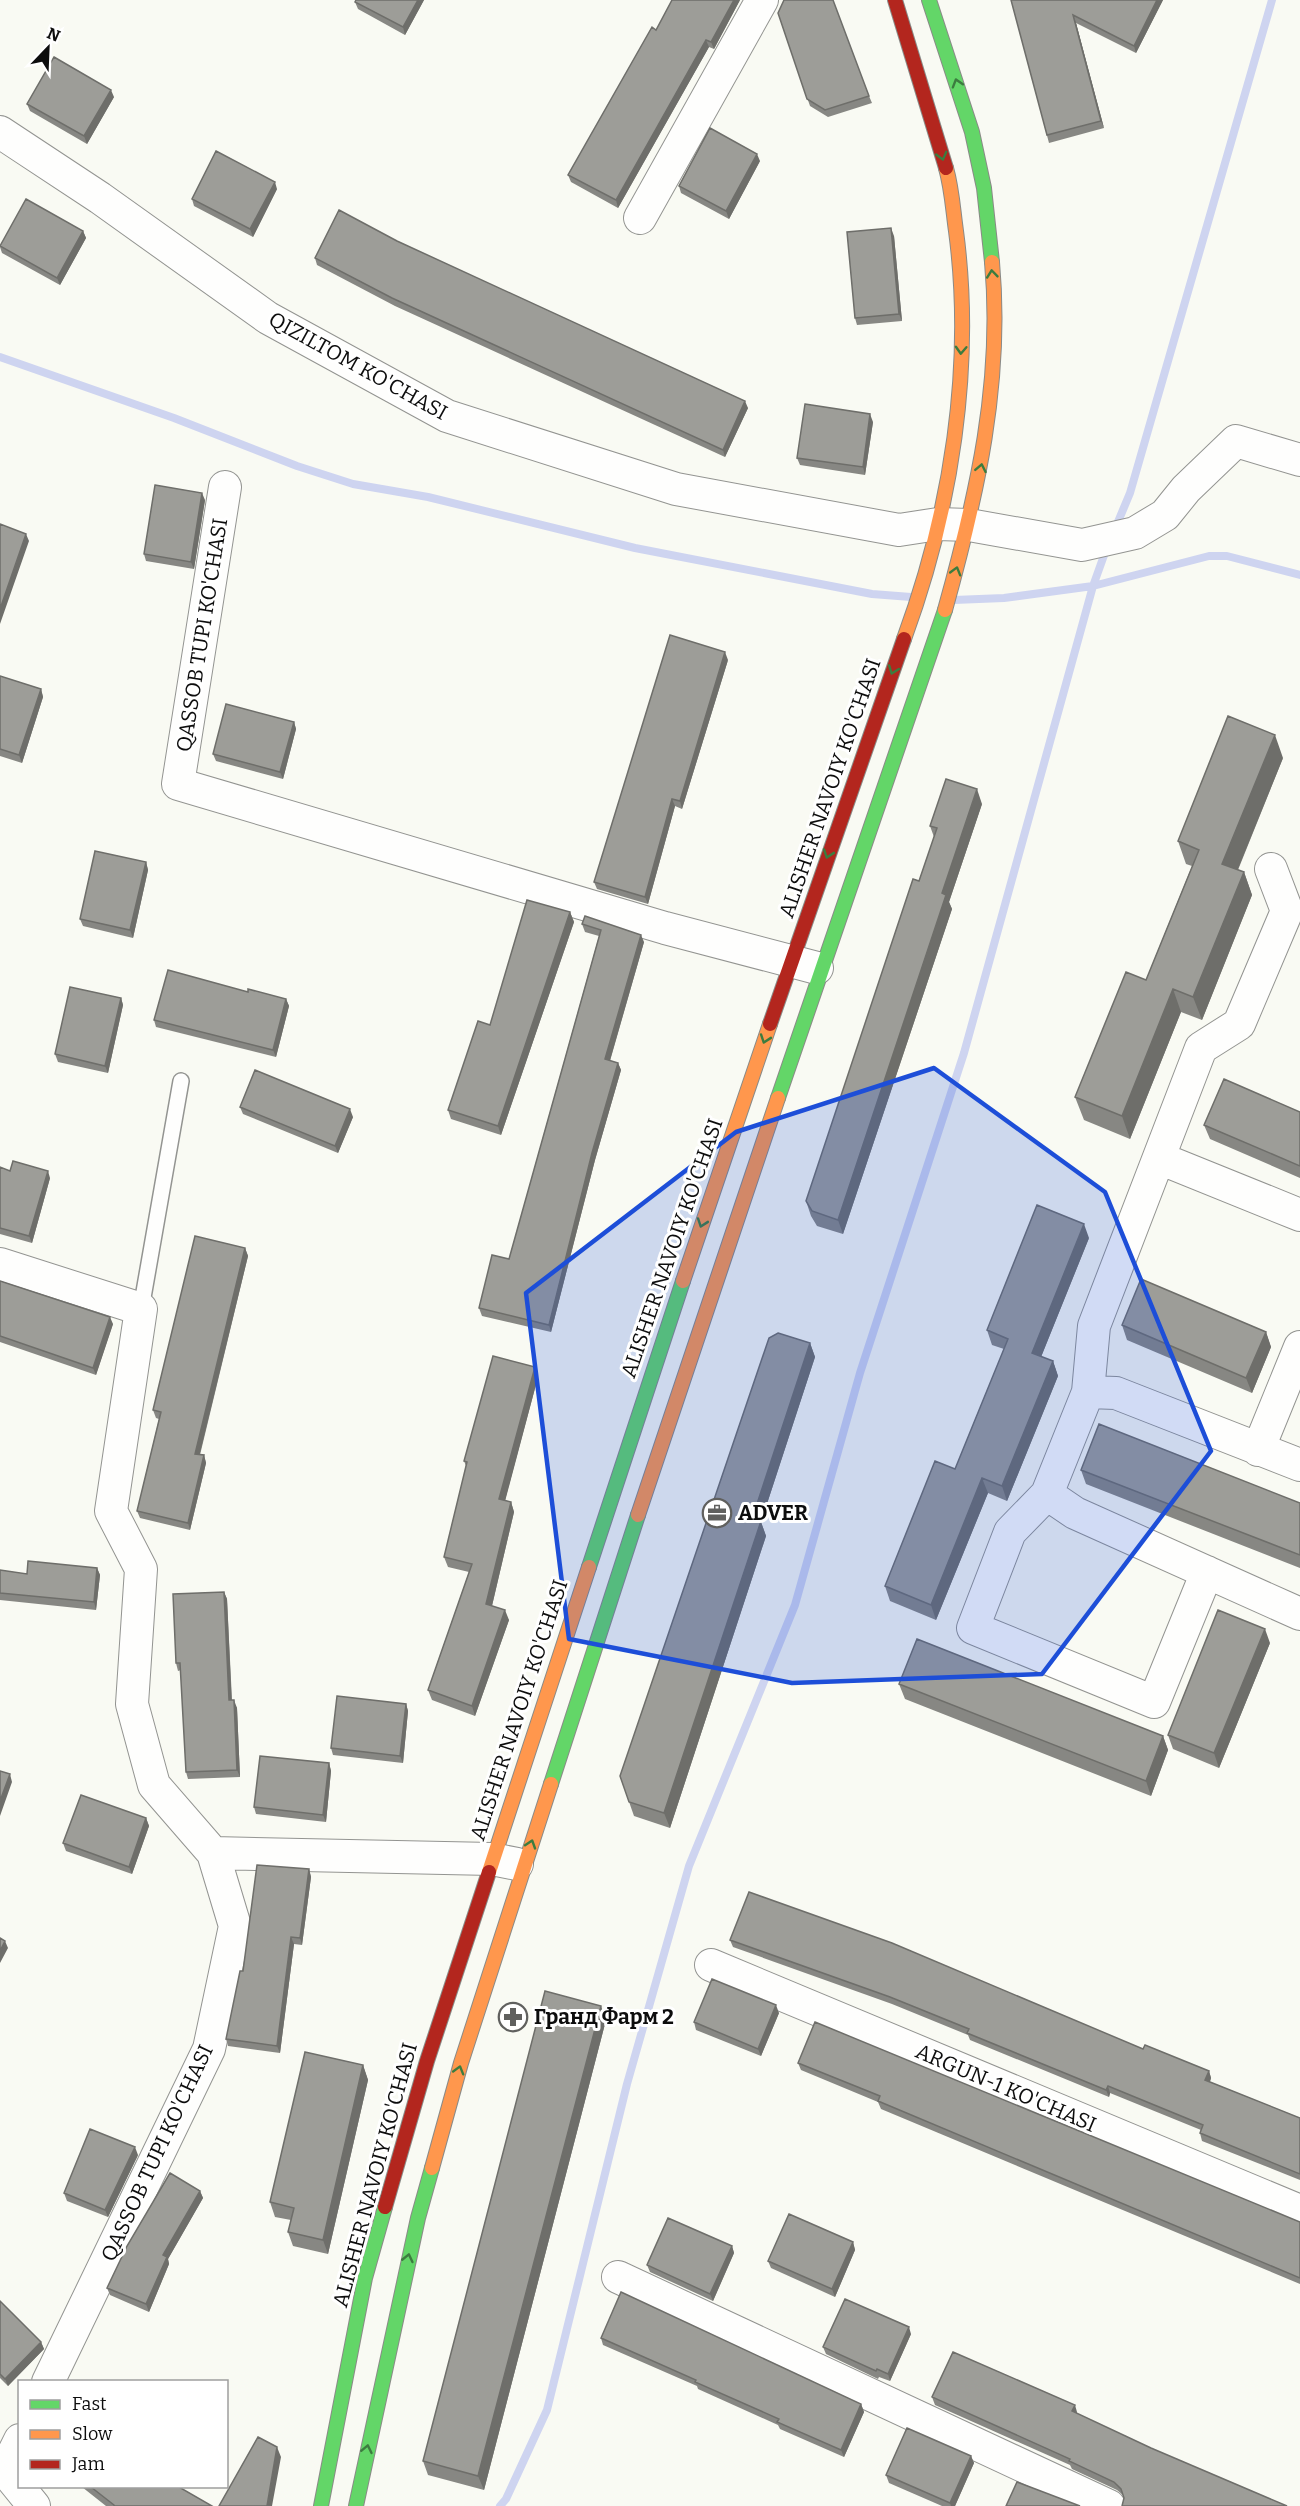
<svg xmlns="http://www.w3.org/2000/svg" width="1300" height="2506" font-family="Bitter,serif">
<rect width="100%" height="100%" fill="#f9faf3"/>
<g fill="none" stroke-linecap="round" stroke-linejoin="round">
<!-- stream -->
<path stroke="#ced4f0" stroke-width="8" d="M0,357L174,418L297,466L353,484L428,497L635,548L872,594L911,597
M1115,529L1130,493L1272,0
M954,600L1004,598L1093,586L1209,556H1227L1300,575
M500,2506L506,2499L547,2410L627,2084L689,1866L795,1605L860,1373L964,1053L1093,586L1107,547"/>
<!-- lane casing -->
<g stroke="#939491" stroke-width="18">
<path id="lane" d="M141,1309L181,1081"/>
</g>
<!-- street casing -->
<g stroke="#939491" stroke-width="34">
<path id="street" d="M0,132L100,198L268,318L447,416L676,489L899,530L938,524L969,525L1082,545L1135,533L1165,515L1186,489L1236,441L1300,460
M640,218L762,0
M225,487L178,784L665,928L817,968
M1159,1158L1300,1215
M0,1264L141,1309L111,1511L141,1569L132,1704L154,1785L213,1853L235,1926L209,2049L48,2382
M1088,1392L1116,1393L1300,1465
M1258,1450L1300,1347
M1047,1494L1075,1513L1300,1614
M1207,1572L1154,1702L973,1628L1010,1532L1047,1494L1088,1392L1094,1326L1201,1048L1239,1024L1287,911L1271,869
M213,1853L492,1859L517,1864
M711,1965L1300,2211
M618,2277L1109,2506
M0,2464L34,2506
M5,2470L20,2440"/>
</g>
<!-- fast casing -->
<g stroke="#8a8a87" stroke-width="16">
<path id="fast" d="M929,0L972,132L984,188L992,262
M778,1098L945,610
M589,1567L683,1281
M551,1784L638,1515
M321,2506L365,2278L385,2207
M356,2506L418,2218L432,2168"/>
</g>
<!-- slow casing -->
<g stroke="#8a8a87" stroke-width="16">
<path id="slow" d="M945,610C977,495 1003,382 992,262
M904,639C951,511 974,367 956,231C953,210 952,189 946,168
M683,1281L770,1024
M638,1515L778,1098
M489,1872L589,1567
M432,2168L461,2063L551,1784"/>
</g>
<!-- jam casing -->
<g stroke="#8a8a87" stroke-width="16">
<path id="jam" d="M895,0L946,168
M770,1024L904,639
M385,2207L427,2061L489,1872"/>
</g>
<!-- lane -->
<use href="#lane" stroke="#fefefd" stroke-width="15"/>
<!-- street -->
<use href="#street" stroke="#fefefd" stroke-width="32"/>
<!-- fast -->
<use href="#fast" stroke="#63d668" stroke-width="14"/>
<!-- slow -->
<use href="#slow" stroke="#ff974d" stroke-width="14"/>
<!-- jam -->
<use href="#jam" stroke="#b3261e" stroke-width="14"/>
</g>
<!-- wall -->
<path fill="#878783" d="M356,0H424L405,35L358,9L355,2Z
M740,0L714,49L709,47L618,208L571,182L568,175L656,30Z
M1011,0H1163L1136,53L1076,23L1104,128L1049,143Z
M778,13L869,96L872,103L828,117L810,106Z
M114,97L87,144L30,111L27,104Z
M760,161L729,219L681,193L679,186Z
M277,189L253,237L194,206L192,199Z
M83,231L86,238L60,285L2,253L0,247V245Z
M894,236L902,321L857,325L855,318Z
M397,241L748,408L725,457L395,306L317,265L315,258Z
M873,422L865,475L800,465L797,458Z
M205,500L194,569L146,561L144,554Z
M728,660L682,809L675,806L648,904L597,889L594,882Z
M0,676L41,689L43,697L22,763L0,756Z
M294,722L296,729L283,779L216,761L213,754Z
M1283,758L1238,870L1244,872L1252,895L1202,1020L1181,1012L1130,1139L1084,1120L1075,1097L1146,980L1192,866L1186,864L1178,841Z
M982,804L949,902L952,909L843,1234L817,1226L811,1216L806,1201L919,881L934,837L930,826Z
M146,862L148,870L133,938L83,926L80,919Z
M570,912L574,922L501,1135L451,1119L448,1110L490,1025Z
M582,924L644,942L610,1061L618,1063L621,1070L595,1160L551,1332L482,1316L479,1308L509,1259L599,936L585,932Z
M248,992L286,999L289,1006L276,1057L156,1027L154,1020Z
M121,998L123,1005L108,1073L58,1062L55,1054Z
M240,1107L353,1117L338,1153L243,1114Z
M1300,1112V1178L1210,1139L1204,1125Z
M0,1167L10,1171L50,1178L32,1243L0,1234Z
M1089,1238L1041,1357L1053,1361L1058,1376L1007,1501L988,1493L936,1620L890,1601L885,1586L955,1469L1004,1349L992,1345L987,1330Z
M245,1248L248,1256L200,1455H204L206,1463L190,1530L140,1518L137,1511L159,1419L156,1418L153,1410Z
M0,1281L113,1324L96,1375L0,1342Z
M1122,1325L1266,1332L1271,1347L1252,1393L1127,1340Z
M810,1343L815,1357L761,1522L766,1536L670,1828L634,1816L620,1776Z
M535,1367L538,1377L505,1500L511,1502L514,1512L492,1606L509,1620L475,1716L432,1700L428,1690L469,1572L448,1567L444,1557L466,1466L464,1461Z
M1081,1470L1300,1503V1568L1086,1484Z
M97,1568L100,1575L96,1610L0,1600V1570L27,1574Z
M224,1592L227,1599L232,1700L237,1708L240,1777L188,1779L186,1772L181,1670L178,1671L176,1663Z
M1270,1643L1219,1768L1173,1749L1168,1735Z
M899,1684L1163,1736L1168,1750L1151,1796L905,1699Z
M406,1704L408,1711L403,1763L333,1755L331,1748Z
M329,1763L331,1771L326,1822L256,1814L254,1807Z
M146,1818L149,1826L132,1874L66,1851L63,1843Z
M309,1869L311,1877L302,1945L294,1944L280,2053L228,2046L226,2039L243,1971Z
M730,1940L1143,2049L1209,2071L1211,2078L1210,2082L1300,2118V2180L1202,2141L1200,2133L1201,2130L1110,2093L1109,2097L970,2040L968,2035L892,2004L733,1947Z
M779,2013L761,2056L696,2030L694,2022Z
M606,2020L484,2490L428,2475L423,2461Z
M798,2063L1300,2222V2284L881,2109L878,2102L801,2070Z
M363,2065L368,2080L328,2254L293,2246L288,2232L291,2220L275,2217L270,2202Z
M138,2155L108,2217L67,2201L64,2193Z
M200,2191L203,2198L168,2259L169,2264L149,2312L110,2295L107,2288Z
M853,2242L855,2250L835,2297L771,2268L768,2261Z
M732,2246L734,2253L713,2301L650,2272L647,2265Z
M0,2301L41,2342L44,2349L8,2386L0,2378Z
M911,2334L890,2381L879,2377L878,2379L826,2354L823,2347Z
M601,2338L861,2404L864,2412L844,2457L780,2429L778,2425L698,2389L697,2386L603,2345Z
M932,2397L1077,2412V2414L1151,2448L1124,2498V2496L1117,2490L1072,2469L1070,2465L935,2405Z
M971,2456L974,2463L955,2506H942L889,2483L886,2475Z
M82,2487H179L212,2506H106Z"/>
<!-- shaded-wall -->
<path fill="#6e6e6a" d="M418,0H424L405,35L403,27Z
M734,0H740L714,49L711,42Z
M1157,0H1163L1136,53L1134,46Z
M1073,15L1076,23L1104,128L1101,121Z
M706,40L709,47L618,208L616,200Z
M111,90L114,97L87,144L84,136Z
M757,154L760,161L729,219L726,211Z
M275,182L277,189L253,237L250,229Z
M891,228L894,236L902,321L899,314Z
M83,231L86,238L60,285L57,278Z
M745,401L748,408L725,457L723,450Z
M870,414L873,422L865,475L863,467Z
M202,493L205,500L194,569L191,562Z
M26,534L29,541L0,624V609Z
M725,652L728,660L682,809L680,801Z
M41,689L43,697L22,763L19,755Z
M294,722L296,729L283,779L280,772Z
M1275,735L1283,758L1231,886L1222,864Z
M977,789L982,804L949,902L952,909L843,1234L838,1220L942,893Z
M672,799L675,806L648,904L645,897Z
M146,862L148,870L133,938L130,930Z
M1244,872L1252,895L1202,1020L1193,997Z
M570,912L574,922L501,1135L498,1126Z
M641,935L644,942L608,1067L605,1059Z
M1173,989L1181,1012L1130,1139L1122,1116Z
M121,998L123,1005L108,1073L105,1066Z
M286,999L289,1006L276,1057L273,1050Z
M618,1063L621,1070L595,1160L551,1332L549,1325L592,1153Z
M350,1109L353,1117L338,1153L335,1146Z
M48,1171L50,1178L32,1243L29,1236Z
M1084,1224L1089,1238L1037,1367L1032,1353Z
M245,1248L248,1256L198,1461L195,1454Z
M110,1317L113,1324L96,1375L93,1368Z
M1266,1332L1271,1347L1252,1393L1246,1378Z
M810,1343L815,1357L761,1522L766,1536L670,1828L664,1813L752,1519Z
M1053,1361L1058,1376L1007,1501L1002,1486Z
M535,1367L538,1377L503,1509L499,1499Z
M204,1455L206,1463L190,1530L188,1523Z
M982,1478L988,1493L936,1620L931,1605Z
M511,1502L514,1512L490,1614L486,1604Z
M97,1568L100,1575L96,1610L94,1602Z
M224,1592L227,1599L232,1708L229,1700Z
M505,1610L509,1620L475,1716L472,1706Z
M1265,1629L1270,1643L1219,1768L1214,1753Z
M234,1700L237,1708L240,1777L237,1770Z
M406,1704L408,1711L403,1763L400,1756Z
M1163,1736L1168,1750L1151,1796L1146,1781Z
M329,1763L331,1771L326,1822L323,1815Z
M10,1774L12,1782L0,1816V1801Z
M146,1818L149,1826L132,1874L129,1867Z
M309,1869L311,1877L302,1945L300,1938Z
M291,1937L294,1944L280,2053L277,2046Z
M5,1941L8,1948L0,1963V1951Z
M776,2005L779,2013L761,2056L758,2049Z
M601,2006L606,2020L484,2490L478,2476Z
M363,2065L368,2080L328,2254L323,2240Z
M1209,2071L1211,2078L1208,2087L1205,2080Z
M1108,2086L1110,2093L1109,2097L1106,2090Z
M135,2147L138,2155L108,2217L105,2210Z
M200,2191L203,2198L168,2259L169,2264L149,2312L146,2304L163,2255Z
M853,2242L855,2250L835,2297L832,2289Z
M732,2246L734,2253L713,2301L710,2294Z
M909,2327L911,2334L890,2381L888,2374Z
M41,2342L44,2349L8,2386L5,2379Z
M861,2404L864,2412L844,2457L841,2450Z
M1075,2405L1077,2412L1074,2419L1072,2411Z
M277,2447L281,2457L272,2506H267Z
M971,2456L974,2463L955,2506H951L950,2503Z"/>
<!-- building -->
<path fill="#9d9d98" stroke="#6e6e6a" stroke-width="1.5" d="M356,0H418L403,27L355,2Z
M672,0H734L711,42L706,40L616,200L568,175L652,27L656,30Z
M784,0H833L869,96L825,110L807,99L778,13Z
M1011,0H1157L1134,46L1073,15L1101,121L1047,135Z
M54,57L111,90L84,136L27,104Z
M710,128L757,154L726,211L679,186Z
M216,151L275,182L250,229L192,199Z
M26,199L83,231L57,278L0,246Z
M339,210L397,241L745,401L723,450L392,298L315,258Z
M891,228L899,314L855,318L847,232Z
M805,404L870,414L863,467L797,458Z
M155,485L202,493L191,562L144,554Z
M0,524L26,534L0,609Z
M670,635L725,652L680,801L672,799L645,897L594,882Z
M0,676L41,689L19,755L0,749Z
M226,704L294,722L280,772L213,754Z
M1228,716L1275,735L1222,864L1244,872L1193,997L1173,989L1122,1116L1075,1097L1126,972L1146,980L1199,850L1178,841Z
M946,779L977,789L942,893L946,895L838,1220L812,1211L806,1201L913,879L919,881L937,828L930,826Z
M95,851L146,862L130,930L80,919Z
M527,900L570,912L498,1126L448,1110L478,1021L490,1025Z
M585,916L641,935L605,1059L618,1063L592,1153L549,1325L479,1308L492,1255L509,1259L601,930L582,924Z
M168,970L248,992V989L286,999L273,1050L154,1020Z
M70,987L121,998L105,1066L55,1054Z
M255,1070L350,1109L335,1146L240,1107Z
M1224,1079L1300,1112V1166L1204,1125Z
M13,1161L48,1171L29,1236L0,1228V1167L10,1171Z
M1037,1205L1084,1224L1032,1353L1053,1361L1002,1486L982,1478L931,1605L885,1586L935,1461L955,1469L1008,1339L987,1330Z
M195,1236L245,1248L195,1454L204,1455L188,1523L137,1511L161,1412L153,1410Z
M1141,1279L1266,1332L1246,1378L1122,1325Z
M0,1281L110,1317L93,1368L0,1336Z
M778,1333L810,1343L752,1519L761,1521L664,1813L629,1802L620,1776L769,1338Z
M493,1356L535,1367L499,1499L511,1502L486,1604L505,1610L472,1706L428,1690L472,1564L444,1557L467,1462L464,1461Z
M1099,1424L1300,1503V1555L1081,1470Z
M28,1561L97,1568L94,1602L0,1593V1570L27,1574Z
M224,1592L229,1700H234L237,1770L186,1772L180,1663H176L173,1594Z
M1218,1610L1265,1629L1214,1753L1168,1735Z
M917,1639L1163,1736L1146,1781L899,1684Z
M337,1696L406,1704L400,1756L331,1748Z
M260,1756L329,1763L323,1815L254,1807Z
M0,1771L10,1774L0,1801Z
M81,1795L146,1818L129,1867L63,1843Z
M257,1865L309,1869L300,1938L291,1937L277,2046L226,2039L240,1971H243Z
M749,1892L892,1943L1143,2049L1145,2045L1209,2071L1205,2080L1300,2118V2174L1200,2133L1203,2125L1108,2086L1106,2090L967,2033L969,2029L890,1997L730,1940Z
M0,1938L5,1941L0,1951Z
M712,1979L776,2005L758,2049L694,2022Z
M545,1991L601,2006L478,2476L423,2461Z
M815,2022L1300,2222V2278L878,2101L880,2096L798,2063Z
M305,2052L363,2065L323,2240L288,2232L294,2208L270,2202Z
M90,2129L135,2147L105,2210L64,2193Z
M170,2173L200,2191L163,2255L167,2257L146,2304L107,2288L127,2246Z
M789,2214L853,2242L832,2289L768,2261Z
M668,2218L732,2246L710,2294L647,2265Z
M621,2292L861,2404L841,2450L777,2422L779,2419L695,2382L696,2380L601,2338Z
M845,2299L909,2327L888,2374L877,2369L876,2371L823,2347Z
M0,2301L41,2342L5,2379L0,2374Z
M953,2352L1075,2405L1072,2411L1151,2448L1287,2506H1122L1124,2498L1121,2489L1114,2482L1069,2461L1070,2459L932,2397Z
M907,2428L971,2456L950,2503L886,2475Z
M258,2437L277,2447L267,2506H219Z
M1017,2482L1080,2506H1006Z
M91,2487H179L212,2506H114V2505Z"/>
<!-- one-way arrows -->
<defs><path id="oneway-chevron" d="M-2-3.5L2.5 0L-2 3.5" fill="none" stroke-width="1.6" stroke-linecap="round" stroke-linejoin="round" transform="scale(1.5)"/></defs>
<g stroke="#3c7c3f">
<use href="#oneway-chevron" transform="translate(957 83) rotate(-107)"/>
<use href="#oneway-chevron" transform="translate(942 156) rotate(75)"/>
<use href="#oneway-chevron" transform="translate(992 274) rotate(-96)"/>
<use href="#oneway-chevron" transform="translate(961 350) rotate(93)"/>
<use href="#oneway-chevron" transform="translate(981 468) rotate(-79)"/>
<use href="#oneway-chevron" transform="translate(956 571) rotate(-74)"/>
<use href="#oneway-chevron" transform="translate(893 670) rotate(110)"/>
<use href="#oneway-chevron" transform="translate(828 854) rotate(109)"/>
<use href="#oneway-chevron" transform="translate(765 1039) rotate(109)"/>
<use href="#oneway-chevron" transform="translate(702 1223) rotate(109)"/>
<use href="#oneway-chevron" transform="translate(531 1844) rotate(-72)"/>
<use href="#oneway-chevron" transform="translate(459 2070) rotate(-74)"/>
<use href="#oneway-chevron" transform="translate(408 2258) rotate(-77)"/>
<use href="#oneway-chevron" transform="translate(367 2449) rotate(-78)"/>
</g>
<!-- marked area -->
<path fill="#1d4ed8" fill-opacity="0.2" stroke="#1d4ed8" stroke-width="4.5" stroke-linejoin="round" d="M934,1068L1105,1192L1211,1451L1042,1674L792,1683L569,1639L526,1293L736,1132Z"/>
<!-- icons -->
<defs>
<g id="office-ring" transform="scale(1.5)"><circle r="9.5" fill="#fff" stroke="#60605e" stroke-width="1.5"/><path d="M-6-3h4V-5.5h4V-3h4V5H-6ZM-1-4.5V-3h2v-1.5ZM-6 0V1H6V0Z" fill="#60605e"/></g>
<g id="pharmacy-ring" transform="scale(1.5)"><circle r="9.5" fill="#fff" stroke="#60605e" stroke-width="1.5"/><path d="M-2-6h4v4h4v4h-4v4h-4v-4h-4v-4h4Z" fill="#60605e"/></g>
</defs>
<g fill-rule="evenodd">
<use href="#office-ring" x="717" y="1513"/>
<use href="#pharmacy-ring" x="513" y="2017"/>
</g>
<g text-anchor="middle" stroke-width="6" stroke-linejoin="round" paint-order="stroke">
<!-- street labels -->
<g font-size="21" fill="#0d0d0d" stroke="#fff">
<text transform="translate(358 366) rotate(29)" y="7">QIZILTOM KO'CHASI</text>
<text transform="translate(202 635) rotate(-81)" y="7">QASSOB TUPI KO'CHASI</text>
<text transform="translate(830 788) rotate(-71)" y="7">ALISHER NAVOIY KO'CHASI</text>
<text transform="translate(672 1248) rotate(-71)" y="7">ALISHER NAVOIY KO'CHASI</text>
<text transform="translate(519 1710) rotate(-72)" y="7">ALISHER NAVOIY KO'CHASI</text>
<text transform="translate(1006 2088) rotate(23)" y="7">ARGUN-1 KO'CHASI</text>
<text transform="translate(157 2153) rotate(-65)" y="7">QASSOB TUPI KO'CHASI</text>
<text transform="translate(375 2175) rotate(-75)" y="7">ALISHER NAVOIY KO'CHASI</text>
</g>
<!-- poi labels -->
<g font-size="21" font-weight="bold" fill="#0d0d0d" stroke="#fff" text-anchor="start">
<text x="738" y="1520">ADVER</text>
<text x="534" y="2024">Гранд Фарм 2</text>
</g>
</g>
<!-- legend -->
<rect x="18" y="2380" width="210" height="108" fill="#ffffff" stroke="#9e9e9e" stroke-width="1.5"/>
<rect x="30" y="2400" width="30" height="9" fill="#63d668" stroke="#9e9e9e" stroke-width="1.5"/>
<text x="72" y="2410" font-size="18" fill="#0d0d0d">Fast</text>
<rect x="30" y="2430" width="30" height="9" fill="#ff974d" stroke="#9e9e9e" stroke-width="1.5"/>
<text x="72" y="2440" font-size="18" fill="#0d0d0d">Slow</text>
<rect x="30" y="2460" width="30" height="9" fill="#b3261e" stroke="#9e9e9e" stroke-width="1.5"/>
<text x="72" y="2470" font-size="18" fill="#0d0d0d">Jam</text>
<!-- north arrow -->
<g transform="translate(48 48) rotate(23)" stroke="#ffffff" stroke-width="4.5" paint-order="stroke">
<path d="M0-4.5L10 22L0 15L-10 22Z" fill="#0d0d0d"/>
<text y="-9" font-size="16" font-weight="bold" text-anchor="middle" fill="#0d0d0d">N</text>
</g>
</svg>
